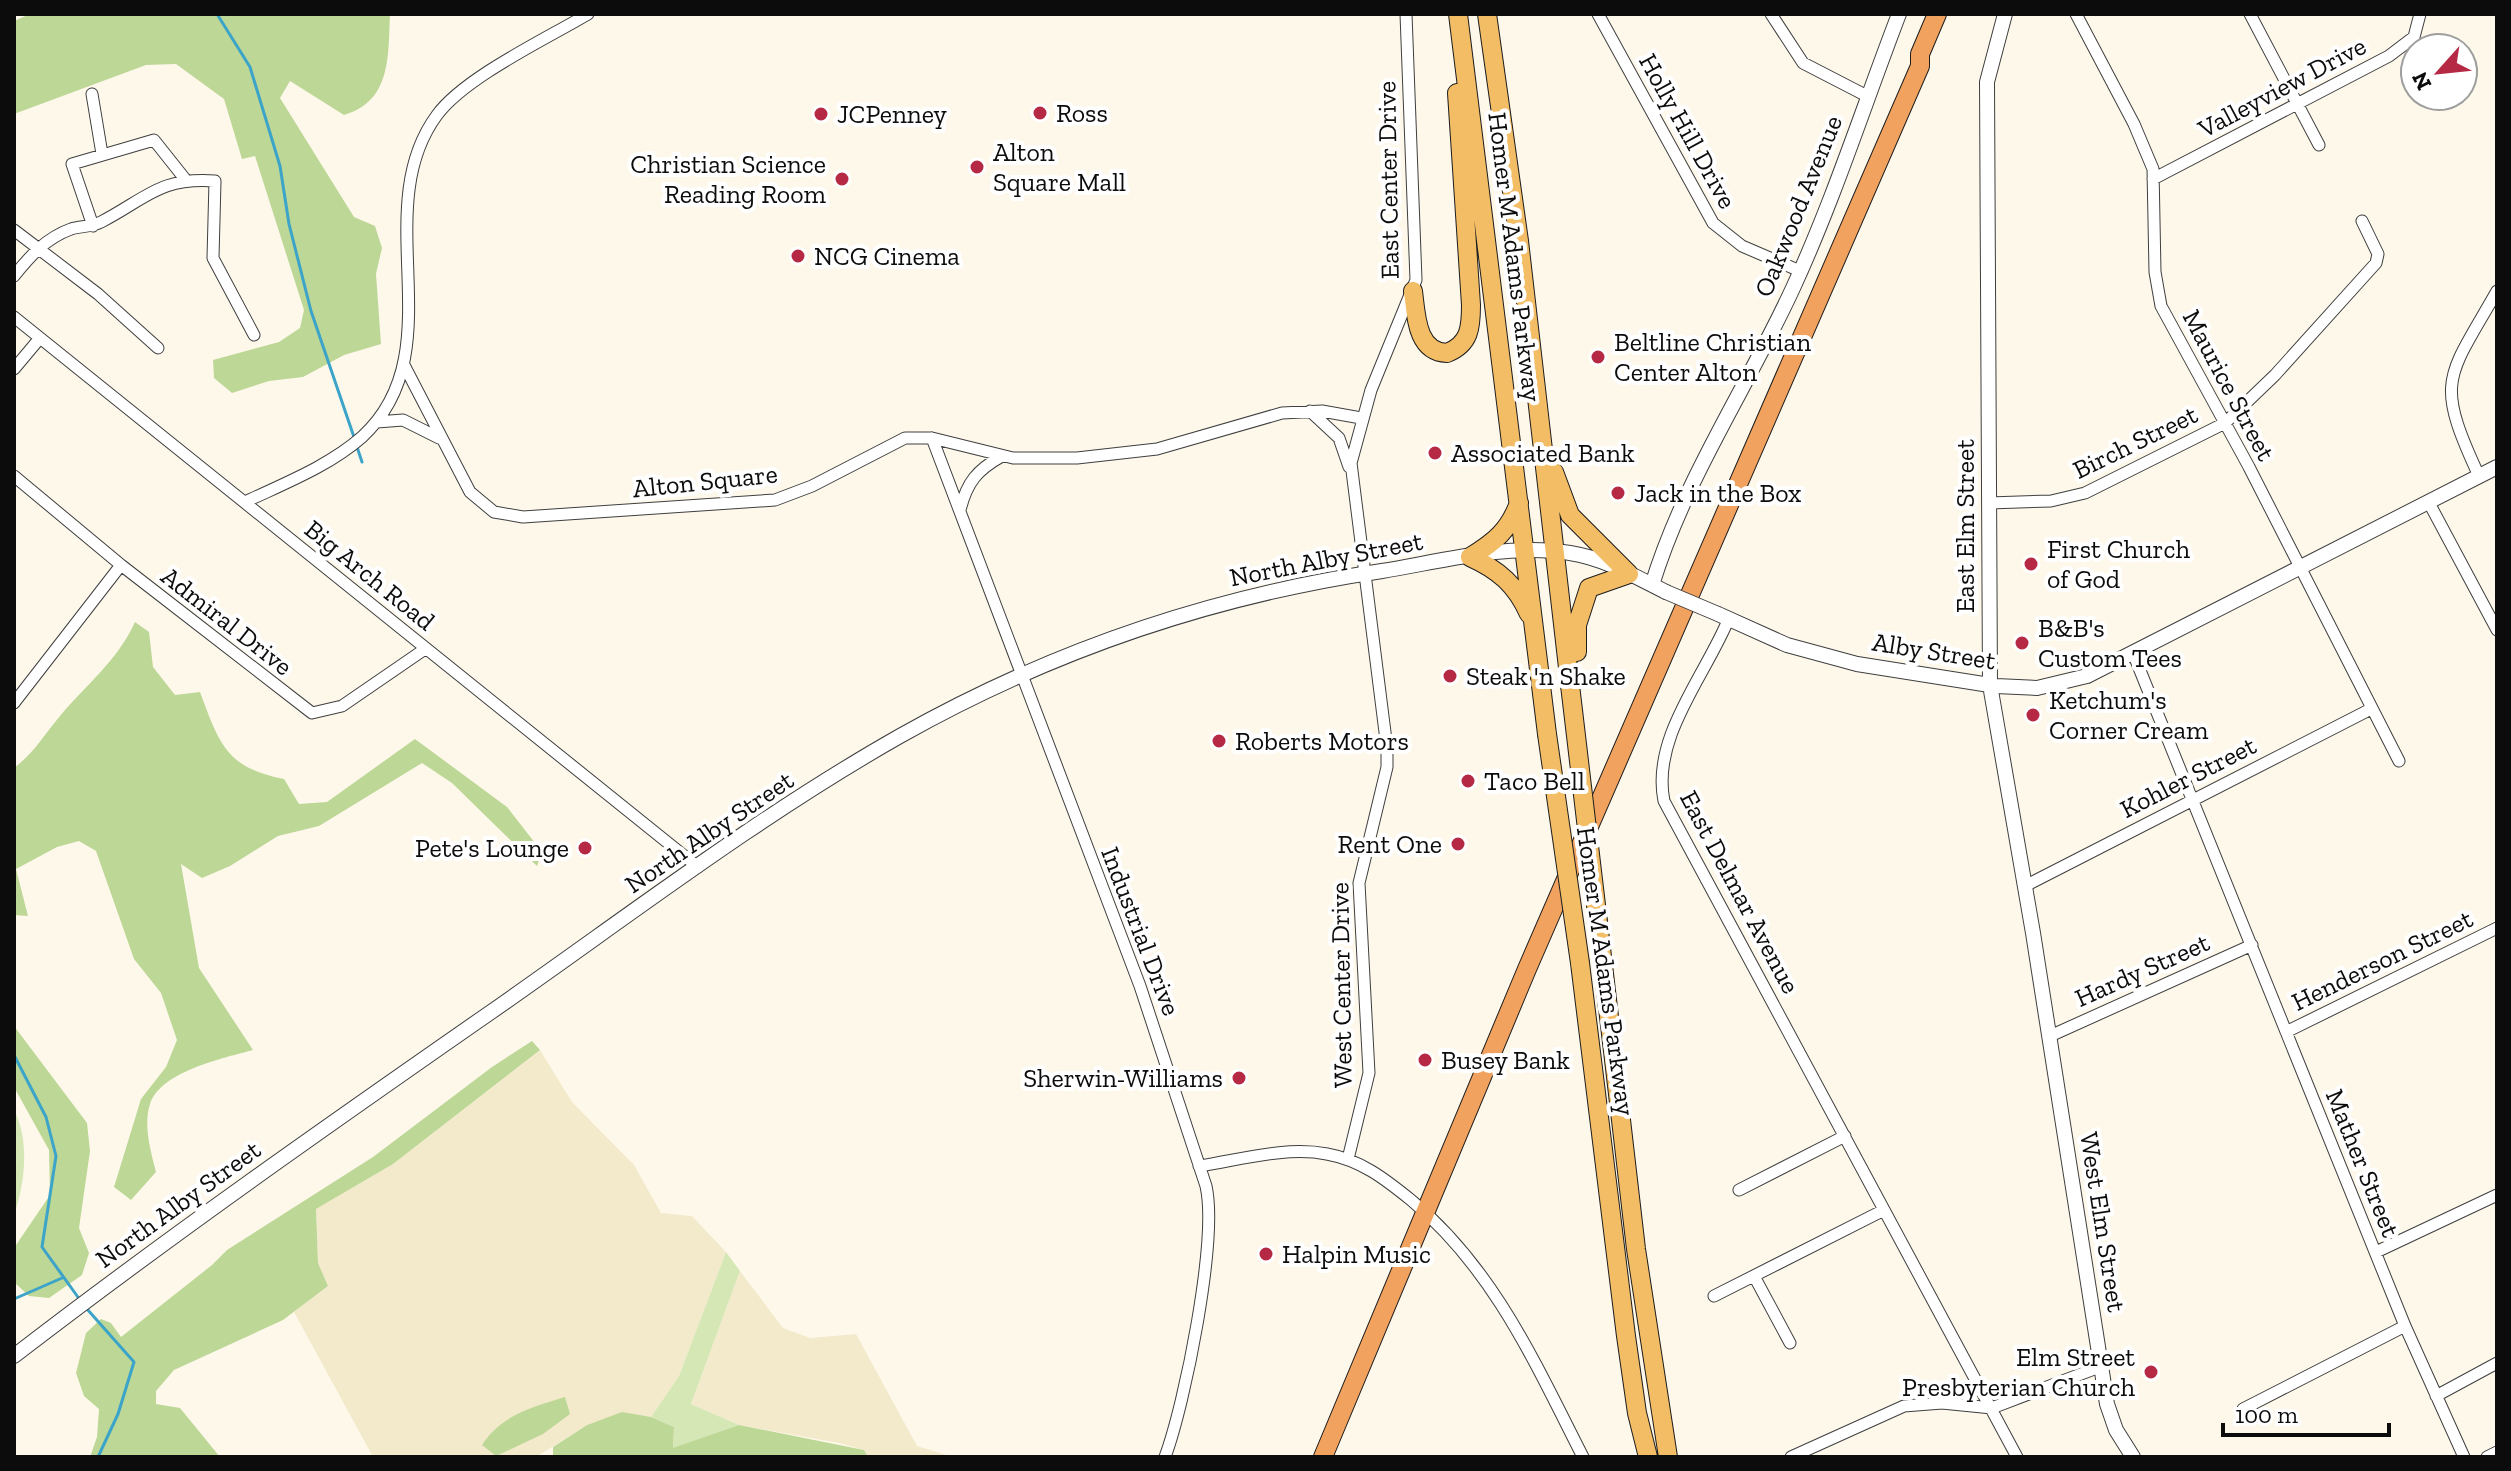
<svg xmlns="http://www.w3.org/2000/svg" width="2511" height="1471" font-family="'Zilla Slab',serif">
<rect width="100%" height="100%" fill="#fef8eb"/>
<!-- farmland -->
<path fill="#f3eacc" d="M540,1050L572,1102L634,1165L661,1213L692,1216L726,1252L679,1376L651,1417L621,1413L587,1425L536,1457H373L294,1312L328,1286L318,1263L316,1209L393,1164Z
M740,1271L783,1328L810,1338L856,1334L917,1446L953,1457H868L864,1450L839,1443L739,1425L691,1404Z"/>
<!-- green -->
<path fill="#d6e7b6" d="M14,1110C30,1140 25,1184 14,1215Z
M726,1252L740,1271L691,1404L739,1425L673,1449L674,1427L651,1417L679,1376Z"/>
<!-- forest -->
<path fill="#bdd796" d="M30,14H390C388,55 392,101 344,115L290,81L280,98L354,217L375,226L382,248L376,274L381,344L344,355L303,377L269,381L232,393L214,378L213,360L279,342L300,328L304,310L255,156L242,159L224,99L176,64L146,65L14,114V21Z
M135,622L149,632L153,667L175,695L200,692C219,743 226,768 284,779L299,804L327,802L415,739L507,807L542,852L537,866L452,783L422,763L319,826L278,836L230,866L202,878L181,864L199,968L253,1050C224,1058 161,1071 150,1104C143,1126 151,1152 156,1172L131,1200L114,1187L141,1099L166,1067L177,1040L161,993L134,959L96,851L79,841L57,847L16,869L28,916L14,915V768C34,753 44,735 60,716C87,684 117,661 135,622Z
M14,1026L87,1123L90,1151L79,1228L89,1253L82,1275L49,1298L29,1296L14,1282V1248L50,1195L49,1150L14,1087Z
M532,1041L540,1050L393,1164L316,1209L318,1263L328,1286L283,1320L174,1370L156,1391V1404L180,1408L220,1457H90L97,1437L99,1409L84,1396L76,1373L86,1333L101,1319L111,1323L121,1337L212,1265L227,1250L373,1157L492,1067Z
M565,1397L570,1414L543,1434L496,1456L482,1445C501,1415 533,1407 565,1397Z
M622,1412L651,1417L674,1427L673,1448L739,1425L864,1450L868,1457H553V1447L587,1425Z"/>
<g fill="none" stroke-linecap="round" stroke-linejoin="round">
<!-- stream -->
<path stroke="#3ba4c8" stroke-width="3" d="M217,14L250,67L280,166L289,224L311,311L355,440
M357,447L362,462
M14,1055L46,1117L56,1156L42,1247L80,1300
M14,1299L62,1278
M87,1309L134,1362L118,1414L98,1457"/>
<!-- minor casing -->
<g stroke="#3f3f3f" stroke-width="13">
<path id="minor" d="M1598,14L1713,223L1742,246L1800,271
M1771,14L1803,63L1867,96
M2076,14L2134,124L2153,169L2155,272L2161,306L2249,467L2399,761
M2250,14L2319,145
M92,94L102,154
M2153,179L2389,56L2414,37L2420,14
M93,226L72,164L154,140L185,179
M14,230L98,294L158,348
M14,276C30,256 46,238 71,229C81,226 91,227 101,222C147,198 160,177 215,181L213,258L254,335
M14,317L698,867
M404,365L470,492L494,512L523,517L775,500L812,486L905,438H932L1013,458H1077L1157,449L1282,413L1322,411L1361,418
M14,369L40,338
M1310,411L1339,438L1349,467
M377,422L403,420L439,438
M932,438L1140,986L1206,1186C1218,1240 1185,1403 1165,1457
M14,476L121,565L312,713L342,706L425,649
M2479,476C2434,379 2447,379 2497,291
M2428,501L2497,630
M245,502C285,483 329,466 362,437C456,351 366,211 437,115C465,77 546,39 588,14
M1989,503L2051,501L2085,493L2225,423L2275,375L2376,263L2378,254L2362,221
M960,510C967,482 977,470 1002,456
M1729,618C1706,675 1651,737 1664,801L2017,1457
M2133,653L2405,1326L2464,1457
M14,703L121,565
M2025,886L2371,709
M2286,1032L2497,928
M2050,1036L2252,945
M1348,1159L1369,1073L1359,883L1387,767V748L1351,463L1371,390L1416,280L1406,14
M1199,1166C1240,1160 1285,1146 1327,1154C1361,1160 1385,1179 1411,1200C1494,1269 1535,1363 1583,1457
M1739,1190L1845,1136
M2376,1252L2497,1195
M1754,1276L1790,1343
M1714,1296L1884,1210
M2436,1396L2497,1363
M2243,1409L2405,1326
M1791,1457L1904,1406L1942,1403L1992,1408L2102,1366
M2487,1457L2497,1452"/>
</g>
<!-- tertiary casing -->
<g stroke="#3f3f3f" stroke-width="16">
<path id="tertiary" d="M2005,14L1987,82L1990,685L2033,933L2107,1404L2116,1430L2133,1457
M1652,585C1685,478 1747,388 1793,288C1834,199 1864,105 1899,14
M1718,614L1787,645L1857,664L1996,686L2037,688L2087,676L2497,467
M14,1356C170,1236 330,1124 491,1012C626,918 757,817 900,736C1049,652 1213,596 1382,571C1443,561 1508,543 1570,553C1604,558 1636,577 1666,592"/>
</g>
<!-- primary casing -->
<g stroke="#1d1d1d" stroke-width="20">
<path id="primary" d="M1458,14L1547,734
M1487,14L1519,241L1570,685
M1413,291C1416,314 1416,352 1447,353C1470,344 1471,327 1471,305L1457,93
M1554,472L1570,515L1629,574
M1470,557C1499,570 1516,585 1529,614
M1470,557C1495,542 1509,530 1519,503
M1577,652V625L1589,588L1629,574
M1598,922L1636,1249L1668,1457
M1580,963L1626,1336L1637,1413L1648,1457"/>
</g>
<!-- trunk casing -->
<g stroke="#1d1d1d" stroke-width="20">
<path id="trunk" d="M1323,1457L1527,969L1920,66V54L1937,14"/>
</g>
<!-- minor -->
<use href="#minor" stroke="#fff" stroke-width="11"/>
<!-- tertiary -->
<use href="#tertiary" stroke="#fff" stroke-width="14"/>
<!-- primary -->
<use href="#primary" stroke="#f3bd66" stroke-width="18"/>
<!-- trunk -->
<use href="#trunk" stroke="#f1a25f" stroke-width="18"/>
<!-- tertiary-bridge casing -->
<g stroke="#3f3f3f" stroke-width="16" stroke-linecap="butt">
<path id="tertiary-bridge" d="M1666,592L1718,614"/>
</g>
<!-- primary-bridge casing -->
<g stroke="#1d1d1d" stroke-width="20" stroke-linecap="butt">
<path id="primary-bridge" d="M1570,685L1598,922
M1547,734L1580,963"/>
</g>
<!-- tertiary-bridge -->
<use href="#tertiary-bridge" stroke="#fff" stroke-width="14"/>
<!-- primary-bridge -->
<use href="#primary-bridge" stroke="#f3bd66" stroke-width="18"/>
</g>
<!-- markers -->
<g fill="#b62944" stroke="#fff" stroke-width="3">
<circle cx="1040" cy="113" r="8"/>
<circle cx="821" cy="114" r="8"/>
<circle cx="977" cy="167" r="8"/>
<circle cx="842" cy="179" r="8"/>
<circle cx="798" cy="256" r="8"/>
<circle cx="1598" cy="357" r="8"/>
<circle cx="1435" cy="453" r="8"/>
<circle cx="1618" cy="493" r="8"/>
<circle cx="2031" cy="564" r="8"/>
<circle cx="2022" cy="643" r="8"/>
<circle cx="1450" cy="676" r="8"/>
<circle cx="2033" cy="715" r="8"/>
<circle cx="1219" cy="741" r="8"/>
<circle cx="1468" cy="781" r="8"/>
<circle cx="1458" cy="844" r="8"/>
<circle cx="585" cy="848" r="8"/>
<circle cx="1425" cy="1060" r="8"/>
<circle cx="1239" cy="1078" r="8"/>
<circle cx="1266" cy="1254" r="8"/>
<circle cx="2151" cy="1372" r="8"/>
</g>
<g text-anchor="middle" stroke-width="8" stroke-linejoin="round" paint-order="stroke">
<!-- street labels -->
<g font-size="26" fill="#0c0c0c" stroke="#fff">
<text transform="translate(2282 87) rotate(-28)" y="9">Valleyview Drive</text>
<text transform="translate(1688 131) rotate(61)" y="9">Holly Hill Drive</text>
<text transform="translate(1388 180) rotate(-91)" y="9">East Center Drive</text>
<text transform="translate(1798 206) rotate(-68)" y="9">Oakwood Avenue</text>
<text transform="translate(1515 257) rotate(83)" y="9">Homer M Adams Parkway</text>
<text transform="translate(2229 385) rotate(62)" y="9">Maurice Street</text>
<text transform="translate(2135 442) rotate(-26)" y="9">Birch Street</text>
<text transform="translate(705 481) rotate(-6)" y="9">Alton Square</text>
<text transform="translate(1965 526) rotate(-90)" y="9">East Elm Street</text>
<text transform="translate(1326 559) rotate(-11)" y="9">North Alby Street</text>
<text transform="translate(370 575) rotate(39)" y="9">Big Arch Road</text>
<text transform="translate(227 621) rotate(38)" y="9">Admiral Drive</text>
<text transform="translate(1934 651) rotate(9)" y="9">Alby Street</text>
<text transform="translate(2188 777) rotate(-27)" y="9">Kohler Street</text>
<text transform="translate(709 832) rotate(-34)" y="9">North Alby Street</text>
<text transform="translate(1740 892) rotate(62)" y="9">East Delmar Avenue</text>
<text transform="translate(1141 931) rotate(69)" y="9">Industrial Drive</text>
<text transform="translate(2382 960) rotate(-26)" y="9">Henderson Street</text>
<text transform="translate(2142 970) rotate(-24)" y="9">Hardy Street</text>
<text transform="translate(1606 971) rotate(82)" y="9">Homer M Adams Parkway</text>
<text transform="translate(1341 985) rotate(-91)" y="9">West Center Drive</text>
<text transform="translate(2363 1163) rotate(68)" y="9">Mather Street</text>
<text transform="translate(178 1204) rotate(-36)" y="9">North Alby Street</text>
<text transform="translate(2103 1222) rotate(81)" y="9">West Elm Street</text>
</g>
<!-- poi labels -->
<g font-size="26" fill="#0c0c0c" stroke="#fff" text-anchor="start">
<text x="1056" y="122">Ross</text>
<text x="837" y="123">JCPenney</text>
<text x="993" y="161">Alton<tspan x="993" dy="30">Square Mall</tspan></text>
<text x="826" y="173" text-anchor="end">Christian Science<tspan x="826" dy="30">Reading Room</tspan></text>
<text x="814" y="265">NCG Cinema</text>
<text x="1614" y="351">Beltline Christian<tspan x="1614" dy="30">Center Alton</tspan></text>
<text x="1451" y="462">Associated Bank</text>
<text x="1634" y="502">Jack in the Box</text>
<text x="2047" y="558">First Church<tspan x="2047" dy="30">of God</tspan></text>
<text x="2038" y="637">B&amp;B's<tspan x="2038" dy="30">Custom Tees</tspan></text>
<text x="1466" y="685">Steak 'n Shake</text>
<text x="2049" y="709">Ketchum's<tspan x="2049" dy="30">Corner Cream</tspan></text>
<text x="1235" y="750">Roberts Motors</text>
<text x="1484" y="790">Taco Bell</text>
<text x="1442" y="853" text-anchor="end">Rent One</text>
<text x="569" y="857" text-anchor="end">Pete's Lounge</text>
<text x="1441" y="1069">Busey Bank</text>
<text x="1223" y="1087" text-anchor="end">Sherwin-Williams</text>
<text x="1282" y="1263">Halpin Music</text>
<text x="2135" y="1366" text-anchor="end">Elm Street<tspan x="2135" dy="30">Presbyterian Church</tspan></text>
</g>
</g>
<!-- border -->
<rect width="2511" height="1471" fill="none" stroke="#0c0c0c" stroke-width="32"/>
<!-- north arrow -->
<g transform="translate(2439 72) rotate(243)"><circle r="38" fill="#ffffff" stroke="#9e9e9e" stroke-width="2"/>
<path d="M0-6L14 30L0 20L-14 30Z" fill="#b62944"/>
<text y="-12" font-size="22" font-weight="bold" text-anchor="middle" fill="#0c0c0c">N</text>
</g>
<!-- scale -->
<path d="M2223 1423v12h166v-12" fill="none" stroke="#0c0c0c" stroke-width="4"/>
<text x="2235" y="1423" font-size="24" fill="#0c0c0c" stroke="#ffffff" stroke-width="6" paint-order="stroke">100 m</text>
</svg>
